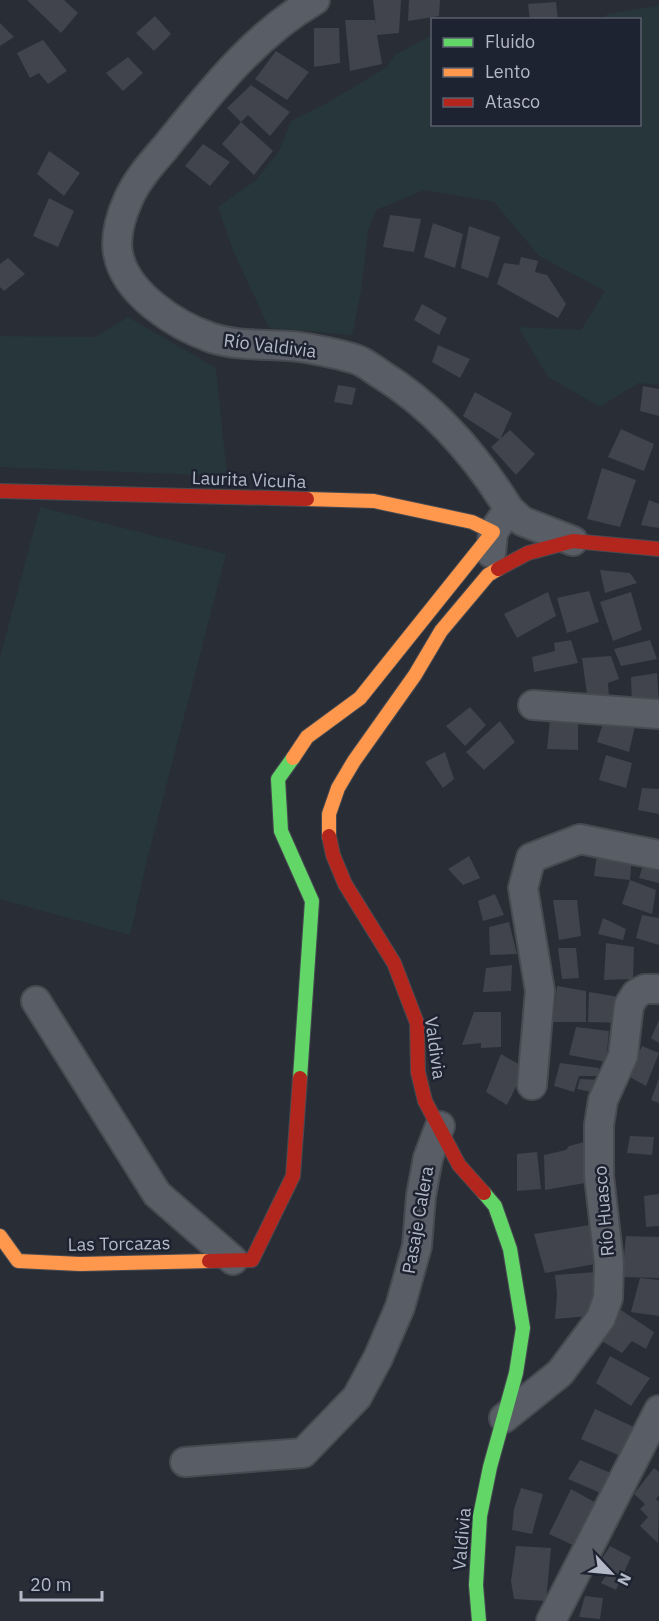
<svg xmlns="http://www.w3.org/2000/svg" width="659" height="1621" font-family="'IBM Plex Sans',sans-serif">
<rect width="100%" height="100%" fill="#292d36"/>
<!-- green -->
<path fill="#26363b" d="M659,4V385L638,383L600,407L548,377L518,327L581,330L605,291L539,256L494,202L424,190L376,210L368,231L361,291L352,335L269,328L233,250L218,207L256,180L279,151L291,121L327,103L387,67L395,55L432,35V124H640V20L600,19L608,14L657,6Z
M128,317L216,368L227,476L0,467V336L96,337Z
M40,507L226,554L148,856L130,935L0,899V657Z"/>
<!-- building -->
<path fill="#41444c" d="M27,0H64L78,13L61,33Z
M373,0H401L399,33L377,35L382,64L350,71L345,20H375L376,26Z
M409,0H440L439,16L408,21Z
M556,2L558,20H530L528,4Z
M155,16L171,34L154,51L136,33Z
M0,23L14,37L0,46Z
M314,28H339L340,63L314,67Z
M43,40L67,71L48,84L39,73L30,78L17,53Z
M276,51L309,72L287,100L255,79Z
M128,57L143,73L123,91L106,73Z
M251,85L290,112L270,136L248,115L241,122L227,108Z
M241,122L273,151L254,175L222,144Z
M203,144L230,162L210,186L185,166Z
M49,151L80,173L64,196L37,174Z
M49,198L74,211L58,247L33,236Z
M390,215L421,219L414,252L383,247Z
M433,223L463,234L455,268L424,257Z
M469,226L500,237L488,278L461,268Z
M521,257L538,261L535,272L547,275L566,304L558,318L497,284L504,263L519,265Z
M8,258L25,274L4,291L0,287V264Z
M422,304L447,318L439,335L414,320Z
M438,345L470,359L460,378L432,362Z
M338,385L356,388L352,405L334,402Z
M643,386L659,389V416L640,411Z
M475,392L512,413L500,440L463,416Z
M621,429L654,444L644,471L608,457Z
M510,430L535,454L516,475L491,447Z
M602,468L636,480L620,527L587,519Z
M649,500L659,504V528L641,525Z
M600,570L630,573L637,583L605,593Z
M589,591L599,622L567,633L557,598Z
M548,592L556,616L517,638L504,614Z
M631,592L642,630L613,641L600,602Z
M571,640L578,663L534,672L532,657L555,651L554,643Z
M650,640L657,659L621,666L614,649Z
M611,656L619,679L608,683L609,698L588,701L582,658Z
M657,673L659,704L632,706L631,677Z
M470,707L486,725L465,746L446,726Z
M550,719L578,721V750L547,749Z
M604,720L636,722L629,752L597,742Z
M500,721L515,742L484,770L466,752Z
M445,752L454,779L443,788L425,762Z
M606,755L632,763L626,788L599,780Z
M642,788L659,789V814L638,810Z
M598,848L632,854L630,880L594,876Z
M469,856L480,878L463,885L448,869Z
M646,856L659,860V883L639,878Z
M630,880L656,890L652,914L622,904Z
M495,894L504,915L483,921L478,901Z
M553,900H577L581,936L559,940Z
M642,915L659,918V945L636,938Z
M603,918L626,929L623,940L598,934Z
M509,922L517,954L490,955L489,927Z
M606,943L634,947L633,979L604,980Z
M558,948H576L579,978L562,979Z
M512,965L511,991L483,992L486,968Z
M557,986L586,991V1022H553Z
M589,992L625,998L623,1023L588,1022Z
M474,1012H501V1047L481,1048V1043L462,1045Z
M659,1020V1043L651,1038Z
M576,1027L609,1031L606,1062L569,1055Z
M642,1046L659,1053L646,1086L628,1076Z
M501,1054L525,1068L507,1105L486,1092Z
M560,1063L599,1068L598,1076H579L574,1092L554,1086Z
M659,1078V1103L651,1100Z
M580,1079L604,1080L601,1094L577,1089Z
M630,1136L654,1137L652,1155L627,1153Z
M588,1141L596,1181L545,1190L544,1155L566,1150L569,1146Z
M537,1152L541,1189L517,1191V1154Z
M659,1194V1226L646,1227L644,1196Z
M596,1224L601,1263L545,1273L534,1234Z
M626,1236L659,1237V1278L624,1277L623,1266Z
M597,1272L596,1299L589,1316L555,1319L557,1295L555,1275Z
M640,1278L659,1280V1316L631,1312Z
M618,1308L654,1332L646,1349L632,1341L622,1353L600,1340Z
M610,1356L650,1378L631,1406L596,1383Z
M595,1409L634,1427L623,1457L581,1439Z
M580,1460L618,1476L610,1497L568,1479Z
M654,1468L659,1472V1495L656,1499L659,1502L658,1543L640,1526L648,1517L640,1509L645,1504L634,1494Z
M521,1488L543,1494L532,1534L512,1530L514,1509Z
M571,1489L598,1504L577,1547L549,1534Z
M516,1546L551,1548L546,1601L514,1599L511,1581Z
M610,1546L631,1557L616,1590L601,1583L607,1574L596,1568Z
M585,1596L603,1598L600,1619L579,1617Z"/>
<g fill="none" stroke-linecap="round" stroke-linejoin="round">
<!-- street casing -->
<g stroke="#474a51" stroke-width="32">
<path id="street" d="M315,0C253,36 209,94 164,149C151,164 136,181 128,200C121,216 115,236 118,253C125,294 177,326 212,338C237,346 263,344 289,346C306,347 339,354 355,359C365,362 374,370 382,375C435,408 477,457 509,509L493,532L491,553
M509,509L522,521L573,541
M533,705L659,714
M36,1001L157,1194L233,1260
M532,1085L540,991L523,888L531,858L580,839L659,855
M504,1418L560,1373L601,1318L608,1298L609,1263L599,1176V1125L603,1100L623,1056L629,1005L636,994L645,989H659
M185,1462L303,1453L357,1397L378,1358L400,1307L417,1246L421,1196L428,1158L440,1126
M551,1621L659,1410"/>
</g>
<!-- fast casing -->
<g stroke="#474a51" stroke-width="16">
<path id="fast" d="M293,758L278,779L281,831L312,901L300,1078
M479,1621L476,1585L480,1516L490,1467L516,1373L523,1328L510,1249L495,1206L484,1193"/>
</g>
<!-- slow casing -->
<g stroke="#474a51" stroke-width="16">
<path id="slow" d="M293,758L307,737L360,698L493,532L472,522L374,501L307,499
M329,836V814L338,788L354,761L415,675L441,631L488,575L498,569
M0,1236L18,1261L80,1264L209,1261"/>
</g>
<!-- jam casing -->
<g stroke="#474a51" stroke-width="16">
<path id="jam" d="M0,491L307,499
M498,569L528,553L573,541L659,549
M329,836L333,855L345,884L394,963L417,1023L418,1072L425,1101L459,1165L484,1193
M209,1261L252,1260L293,1176L300,1078"/>
</g>
<!-- street -->
<use href="#street" stroke="#595d65" stroke-width="28"/>
<!-- fast -->
<use href="#fast" stroke="#63d668" stroke-width="14"/>
<!-- slow -->
<use href="#slow" stroke="#ff974d" stroke-width="14"/>
<!-- jam -->
<use href="#jam" stroke="#b3261e" stroke-width="14"/>
</g>
<g text-anchor="middle" stroke-width="5" stroke-linejoin="round" paint-order="stroke">
<!-- street labels -->
<g font-size="18" fill="#b4b9c7" stroke="#1d2331">
<text transform="translate(270 346) rotate(7)" y="6">Río Valdivia</text>
<text transform="translate(249 480) rotate(2)" y="6">Laurita Vicuña</text>
<text transform="translate(435 1048) rotate(82)" y="6">Valdivia</text>
<text transform="translate(604 1211) rotate(-95)" y="6">Río Huasco</text>
<text transform="translate(418 1220) rotate(-80)" y="6">Pasaje Calera</text>
<text transform="translate(119 1244) rotate(-1)" y="6">Las Torcazas</text>
<text transform="translate(462 1539) rotate(-85)" y="6">Valdivia</text>
</g>
</g>
<!-- legend -->
<rect x="431" y="18" width="210" height="108" fill="#1d2331" stroke="#595f6d" stroke-width="1.5"/>
<rect x="443" y="38" width="30" height="9" fill="#63d668" stroke="#595f6d" stroke-width="1.5"/>
<text x="485" y="48" font-size="18" fill="#b4b9c7">Fluido</text>
<rect x="443" y="68" width="30" height="9" fill="#ff974d" stroke="#595f6d" stroke-width="1.5"/>
<text x="485" y="78" font-size="18" fill="#b4b9c7">Lento</text>
<rect x="443" y="98" width="30" height="9" fill="#b3261e" stroke="#595f6d" stroke-width="1.5"/>
<text x="485" y="108" font-size="18" fill="#b4b9c7">Atasco</text>
<!-- north arrow -->
<g transform="translate(611 1573) rotate(116)" stroke="#1d2331" stroke-width="4.5" paint-order="stroke">
<path d="M0-4.5L10 22L0 15L-10 22Z" fill="#b4b9c7"/>
<text y="-9" font-size="16" font-weight="bold" text-anchor="middle" fill="#b4b9c7">N</text>
</g>
<!-- scale -->
<path d="M21 1591v9h81v-9" fill="none" stroke="#b4b9c7" stroke-width="3"/>
<text x="30" y="1591" font-size="18" fill="#b4b9c7" stroke="#1d2331" stroke-width="4.5" paint-order="stroke">20 m</text>
</svg>
